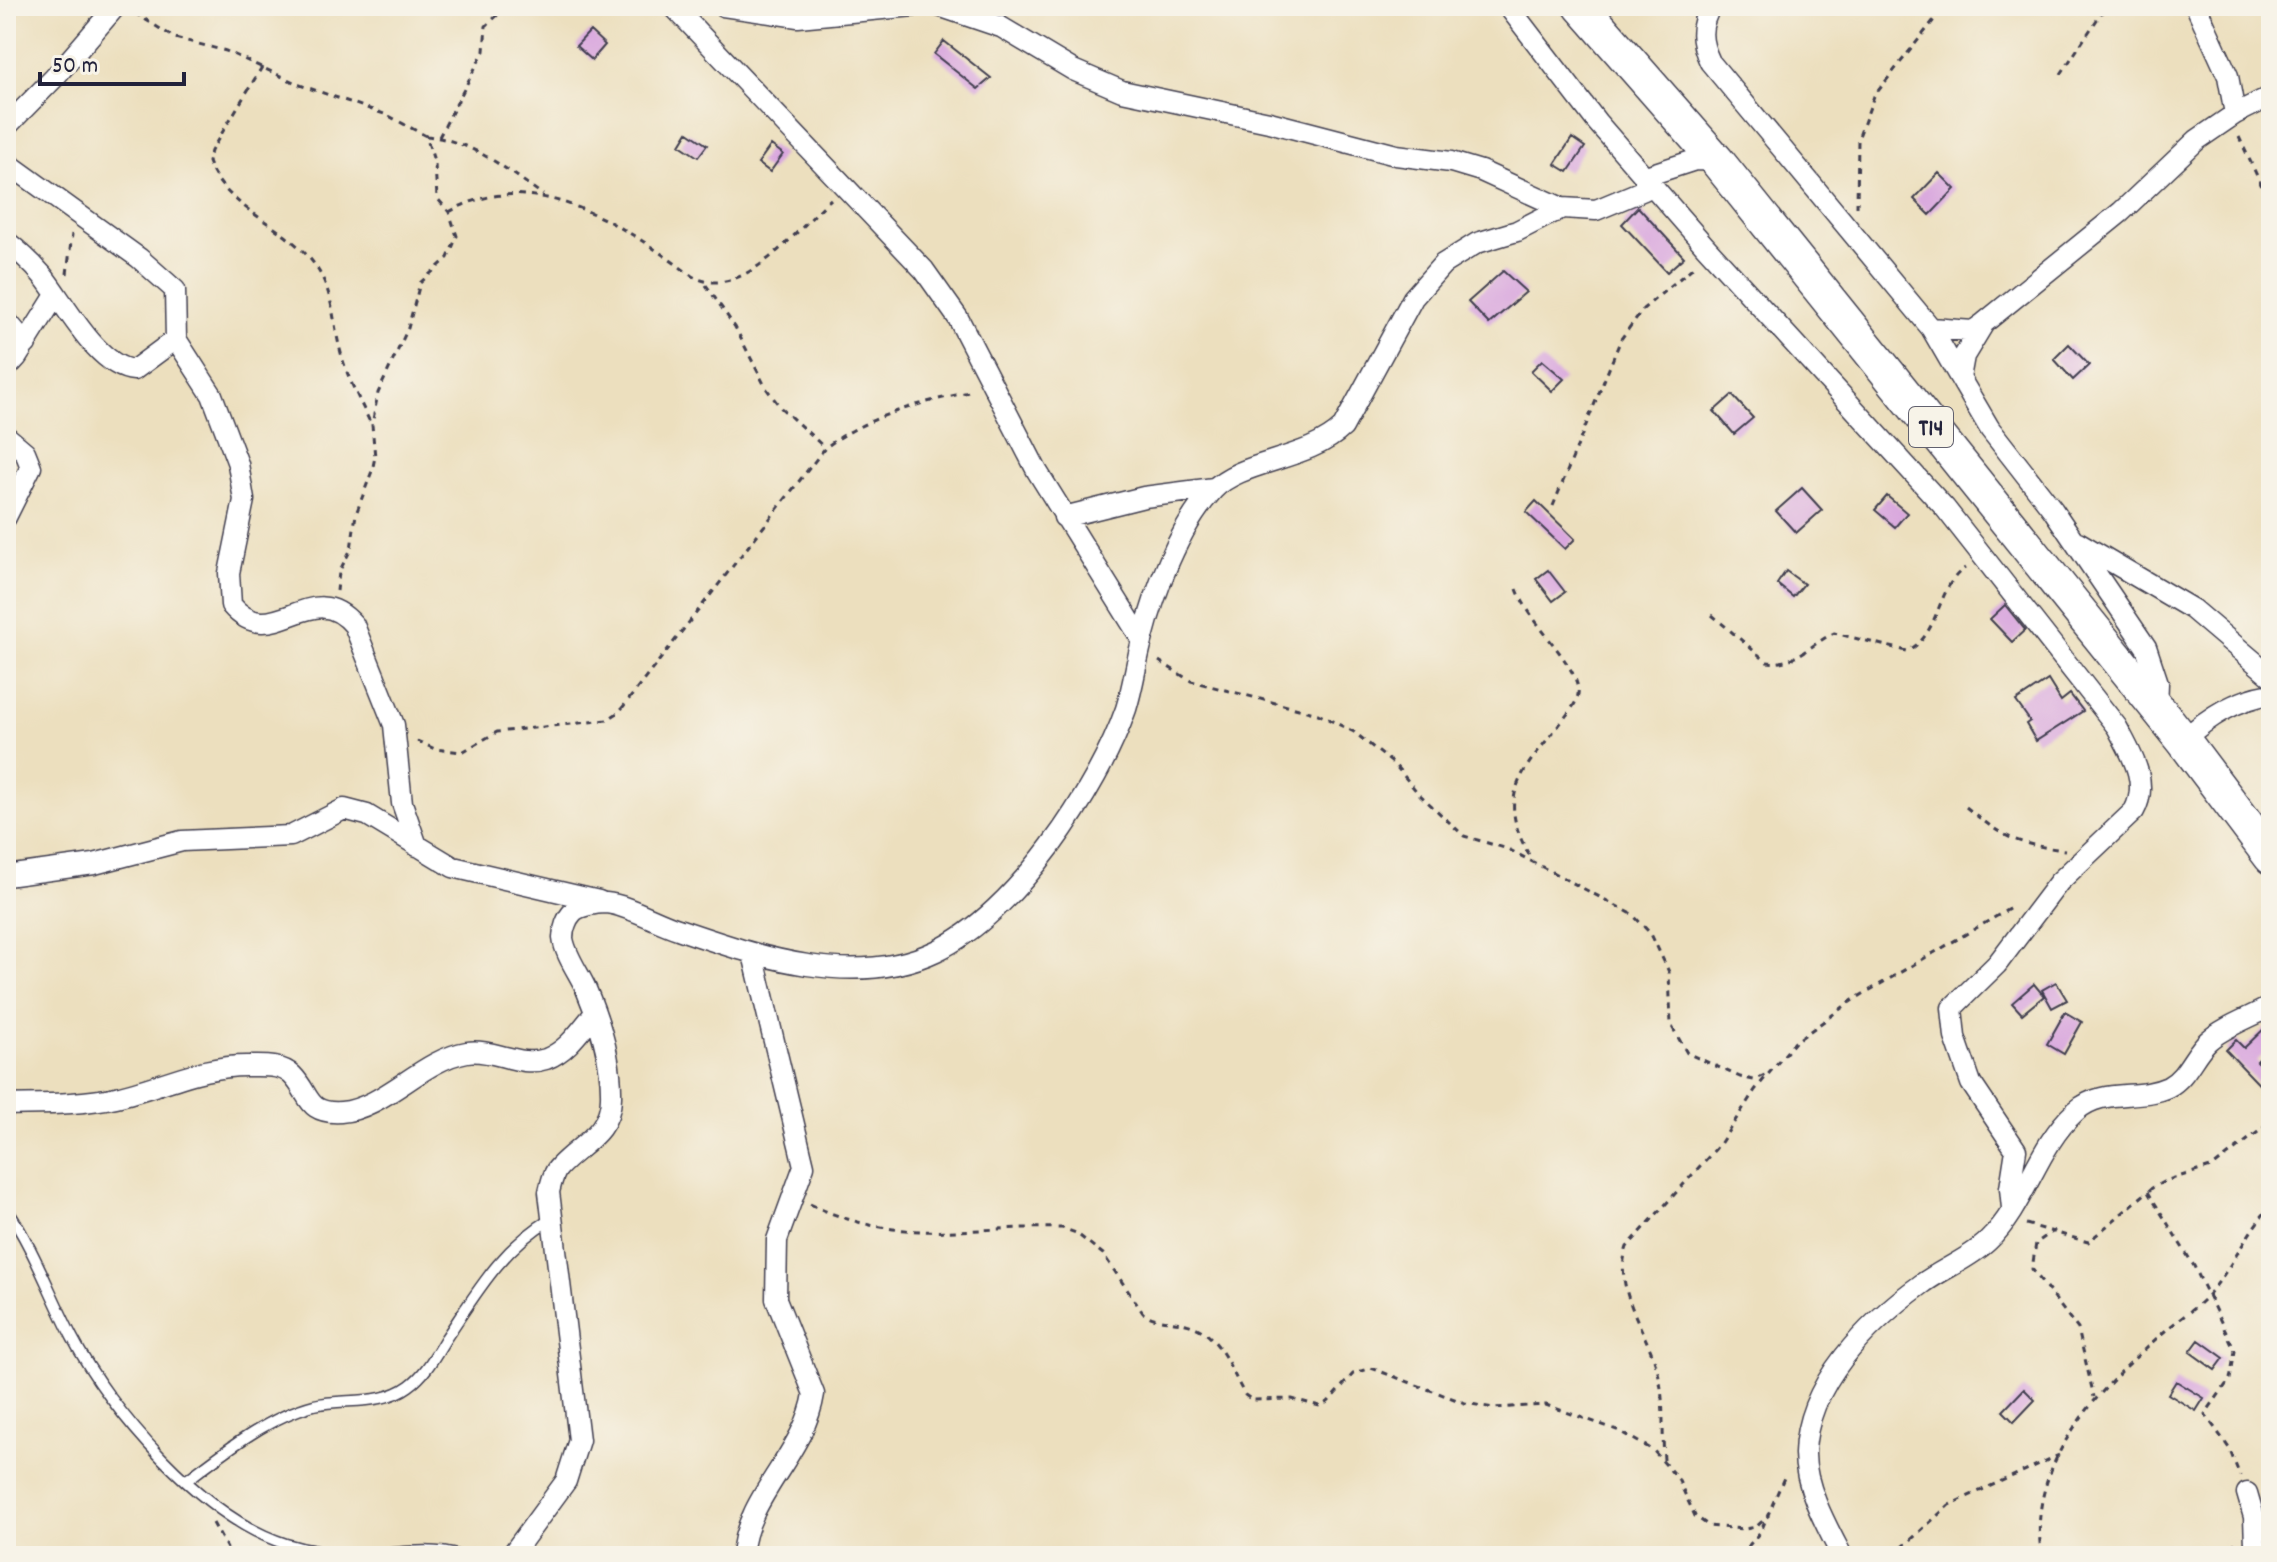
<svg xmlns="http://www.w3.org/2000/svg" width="2277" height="1562" font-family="Dekko,sans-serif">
<rect width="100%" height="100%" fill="#f7f3e8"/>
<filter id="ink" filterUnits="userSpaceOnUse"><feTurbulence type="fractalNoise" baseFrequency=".0125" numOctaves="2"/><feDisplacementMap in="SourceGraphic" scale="16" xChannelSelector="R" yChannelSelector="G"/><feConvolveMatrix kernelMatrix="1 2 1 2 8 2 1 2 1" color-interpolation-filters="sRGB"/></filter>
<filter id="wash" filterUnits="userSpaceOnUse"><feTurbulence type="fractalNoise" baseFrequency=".006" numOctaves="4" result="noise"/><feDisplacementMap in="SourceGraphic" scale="32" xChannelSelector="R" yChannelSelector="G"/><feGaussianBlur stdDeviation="1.8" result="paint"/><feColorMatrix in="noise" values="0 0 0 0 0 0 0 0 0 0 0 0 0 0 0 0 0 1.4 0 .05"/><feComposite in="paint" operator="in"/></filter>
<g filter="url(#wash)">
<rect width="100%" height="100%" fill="#ecdfbe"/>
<g id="blocks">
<!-- building -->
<path fill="#d9a7de" d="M590,31L605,45L592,60L576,46Z
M944,41L991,78L978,89L934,54Z
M688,132L707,145L698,157L680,145Z
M1572,138L1585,147L1568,172L1555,164Z
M771,145L783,154L770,172L758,163Z
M1939,173L1955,189L1930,215L1914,199Z
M1638,207L1684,257L1667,272L1622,224Z
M1503,271L1526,292L1489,324L1468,302Z
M2069,344L2089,365L2073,380L2054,359Z
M1542,360L1564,379L1552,391L1531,371Z
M1732,395L1753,418L1734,434L1714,411Z
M1802,488L1822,510L1796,533L1776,511Z
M1887,496L1907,513L1895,527L1875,510Z
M1536,501L1575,539L1565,549L1526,512Z
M1548,570L1565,592L1553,601L1536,579Z
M1786,571L1804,584L1793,597L1777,584Z
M2005,605L2025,630L2012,642L1990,619Z
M2048,680L2061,701L2070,694L2083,711L2036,741L2026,724L2030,721L2016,701Z
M2056,982L2067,1000L2052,1008L2042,990Z
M2034,984L2044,996L2022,1014L2012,1003Z
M2065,1012L2082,1022L2064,1054L2047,1044Z
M2271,1022V1047L2257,1061L2271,1076V1097L2226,1050L2236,1040L2244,1048Z
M2199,1340L2224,1358L2215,1370L2190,1352Z
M2176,1381L2204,1398L2196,1411L2168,1394Z
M2024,1389L2035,1400L2014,1422L2003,1411Z"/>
</g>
</g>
<g filter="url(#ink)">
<use href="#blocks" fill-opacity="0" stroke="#403e4f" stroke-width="2"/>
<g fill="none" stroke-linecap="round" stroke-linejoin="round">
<!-- service casing -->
<g stroke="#403e4f" stroke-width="13">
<path id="service" d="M6,1208C33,1247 50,1294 72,1337C111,1412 203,1518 286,1544C317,1554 350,1556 382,1554C407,1552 434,1548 460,1556
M187,1480C224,1452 268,1417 314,1405C345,1398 382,1406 409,1386C426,1374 436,1354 446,1338C477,1292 502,1248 551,1219"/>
</g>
<!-- minor casing -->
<g stroke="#403e4f" stroke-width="23">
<path id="minor" d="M673,6L924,270L958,318L1037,471L1142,640
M723,6L798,17L914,6
M939,6L1001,27L1073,70L1122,91L1269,122L1396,155L1451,162L1481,171L1562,208L1596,210L1644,190L1646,176L1695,160L1717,161
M1508,6L1597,122L1705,246L1945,508L2117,727C2131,754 2150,782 2134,811L2059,882L1997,964L1952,1008L1955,1037L1971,1083L2016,1150L2010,1188L2012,1208
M1711,6C1699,26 1700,41 1710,62L1931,328L1960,378
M2196,6L2228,76L2235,114
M6,127L54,78L116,6
M6,162L139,258L175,290L176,339L212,395L238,464L244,500L229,573L231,605C273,655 311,574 354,625L394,725L402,803L417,846
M6,241C20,252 32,263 43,276C64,302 98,368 134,370L176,339
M6,320L26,344
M1931,328L1973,331L1984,323
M6,369L17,357L56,295
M6,436L25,452L31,467L6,517
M1064,517L1144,497L1214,488
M2078,542L2192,609L2271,676
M2157,707L2158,683L2146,647L2053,510L1990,429L1960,378L1964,356L1984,323L2121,212L2197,140L2235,114L2271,96
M2183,740C2210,716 2235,700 2271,694
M6,876L94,864L182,841L291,836L344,809L367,815L453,867L599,901
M6,1105C42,1104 80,1105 116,1097C161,1087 203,1064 252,1066C265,1066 282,1065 292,1075C311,1094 305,1114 341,1112C383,1109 423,1059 467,1052C493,1048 520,1068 546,1059C567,1051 580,1031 594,1014
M2247,1493L2254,1517L2255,1545L2265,1556
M511,1556L566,1481L579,1440L549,1192C551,1184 553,1173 559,1167C579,1145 611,1133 611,1097C612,1062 599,1020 586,989C579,973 565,955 563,938C563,929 567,918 573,912C579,906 596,903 606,903C628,905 656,922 678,929C757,956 854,990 936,951C1015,914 1098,790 1126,709C1133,687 1136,663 1142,641C1155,591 1178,528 1213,490C1241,460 1308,461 1343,427L1413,298L1443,264L1477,243L1517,231L1562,208
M742,1556C746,1496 805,1453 814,1394L776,1299L777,1240L804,1166L753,954
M1842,1556C1827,1527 1805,1488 1805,1454C1806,1384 1869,1322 1922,1284C1942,1269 1969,1259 1988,1241C2026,1205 2036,1147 2076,1111C2103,1087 2138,1101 2168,1087C2187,1077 2193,1055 2208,1041C2223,1027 2252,1017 2271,1006"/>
</g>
<!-- trunk casing -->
<g stroke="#403e4f" stroke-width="37">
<path id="trunk" d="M1581,6L1717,161L2183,740L2271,857"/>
</g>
<!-- path -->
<path stroke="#403e4f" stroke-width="3" stroke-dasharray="6 6" stroke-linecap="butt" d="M135,13L175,38L226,51L300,85L387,115L426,136L435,164L437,198L449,212L457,236L448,258L420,283L408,328L378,393L372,425L375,457L372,471L356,514L351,549L339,572L337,591
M262,67L211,151L208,162C227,212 292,226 318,270C334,295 333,325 341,353C347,377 359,399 370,422
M2061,74L2106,6
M426,136C471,140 508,170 543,195
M439,137L484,51L486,26L507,6
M2239,137L2271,206
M1857,207L1858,139L1874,96L1945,6
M449,212C533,164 624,225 692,276C742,304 798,228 831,199
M67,274L72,234
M706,285L735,327L766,388L781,408L825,448
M1553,506L1621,339L1643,309L1697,264
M1517,589C1529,622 1573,660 1578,688C1580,701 1570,710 1563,720C1522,772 1493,795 1532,860
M1712,615L1767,662C1794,666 1811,644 1834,633L1907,651C1940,636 1936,587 1965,568
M1159,661L1191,681L1318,714L1354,732L1395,765L1418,793L1464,836L1508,849L1632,914L1651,934L1669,972L1671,1025L1687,1053L1740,1077L1754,1080L1769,1073
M417,741L435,749L462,752L497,732L607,720L619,712L825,448C868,415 921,403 973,391
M1966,807C2004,838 2015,844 2065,850
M2148,1192L2194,1266L2235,1351L2230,1379L2205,1414L2229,1448L2240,1476
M810,1204C901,1248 968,1225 1062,1228L1076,1233L1103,1254L1143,1313C1157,1322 1170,1320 1186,1324C1220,1332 1229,1368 1245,1395L1252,1400L1292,1399L1320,1406L1328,1402L1353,1374L1371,1368L1465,1403L1494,1408L1546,1405L1617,1430L1653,1450L1678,1479L1695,1516L1709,1526L1745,1529L1756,1527L1769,1515
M2026,1224L2088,1242L2152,1188L2165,1181L2214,1166L2271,1122
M2055,1230L2036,1243L2032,1269L2078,1329L2094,1397
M1664,1460C1662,1431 1665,1401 1658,1372C1648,1332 1612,1290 1627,1247L1720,1144L1755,1090L1795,1042L1853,1000L2014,906
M213,1523L231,1556
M1740,1556L1761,1531L1786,1473
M1893,1556L1949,1505L2059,1455
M2042,1556C2024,1463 2101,1387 2165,1331C2179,1319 2195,1309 2207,1296C2232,1269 2246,1232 2271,1206
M2223,1556L2235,1543"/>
<!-- service -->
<use href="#service" stroke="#fff" stroke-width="10"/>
<!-- minor -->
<use href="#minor" stroke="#fff" stroke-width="20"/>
<!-- trunk -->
<use href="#trunk" stroke="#fff" stroke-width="34"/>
</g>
</g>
<g text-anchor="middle" stroke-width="8" stroke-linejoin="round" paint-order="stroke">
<!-- shield labels -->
<rect fill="#f7f3e8" stroke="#62616f" stroke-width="2" x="1909" y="407" width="44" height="40" rx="6"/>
<g font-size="24" font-weight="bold" fill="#22223b">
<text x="1931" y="435">T14</text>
</g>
</g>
<!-- margin -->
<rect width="2277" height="1562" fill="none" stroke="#f7f3e8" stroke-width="32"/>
<!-- scale -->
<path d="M40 72v12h144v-12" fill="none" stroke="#22223b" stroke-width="4"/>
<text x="52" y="72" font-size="24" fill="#22223b" stroke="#f7f3e8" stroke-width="6" paint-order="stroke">50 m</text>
</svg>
